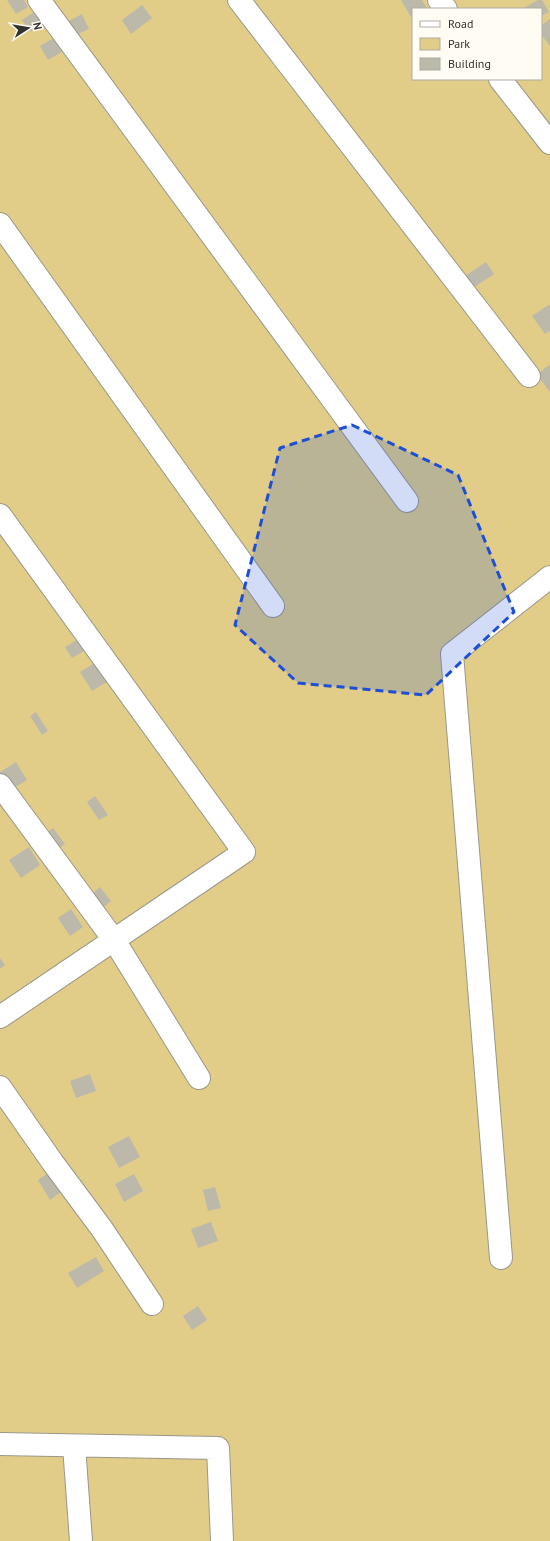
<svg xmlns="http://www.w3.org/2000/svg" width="550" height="1541" font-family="'PT Sans',sans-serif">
<rect width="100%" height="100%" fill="#f3efe1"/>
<!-- green -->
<path fill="#e1cd88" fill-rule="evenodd" d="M0,0H550V1541H0ZM413,9H541V79H413Z"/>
<!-- building -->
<path fill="#bcb9ab" d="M7,0H24L28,7L16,14Z
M401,0H422L427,8L413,9V16L411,17Z
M538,0H542L549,12L541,16V9H522Z
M142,5L152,18L131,34L122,20Z
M37,10L45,22L30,32L22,20Z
M82,14L89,29L74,36L67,22Z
M550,19V46L541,34V26Z
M57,36L65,50L48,60L40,46Z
M486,262L494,274L473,288L465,276Z
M550,304V331L545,334L532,316Z
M550,364V392L537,375Z
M77,640L84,651L72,658L65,647Z
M98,661L110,680L92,691L80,672Z
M36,712L48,731L42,735L30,716Z
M16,762L27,780L7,792L0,781V772Z
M95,796L108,815L99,820L87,802Z
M53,828L65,844L54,852L42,836Z
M29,847L40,865L21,878L9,860Z
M100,887L111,901L100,910L90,895Z
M71,909L83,927L70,936L58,918Z
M0,958L5,965L0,969Z
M90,1074L96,1091L76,1098L70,1081Z
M129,1136L140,1157L119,1168L108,1147Z
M48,1173L61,1192L50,1200L38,1180Z
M134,1174L143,1191L124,1202L115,1184Z
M215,1187L221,1208L208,1211L203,1190Z
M211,1222L218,1241L198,1248L191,1229Z
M96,1257L104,1271L77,1288L68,1273Z
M198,1306L207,1320L192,1330L183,1316Z"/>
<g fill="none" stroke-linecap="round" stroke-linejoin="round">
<!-- minor casing -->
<g stroke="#9a978a" stroke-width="24">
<path id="minor" d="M39,0L407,501
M239,0L529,376
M439,0L446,9
M500,79L550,143
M0,224L273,606
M0,515L244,852L0,1017
M0,785L114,940L199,1078
M0,1087L53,1163L102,1229L152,1304
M501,1258L452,654L550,577
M0,1444L218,1448L222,1541
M74,1446L81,1541"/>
</g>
<!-- minor -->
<use href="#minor" stroke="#fff" stroke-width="22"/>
</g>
<!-- marked area -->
<path fill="#1d4ed8" fill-opacity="0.2" stroke="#1d4ed8" stroke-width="3" stroke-dasharray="8 5" stroke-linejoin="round" d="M352,425L458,475L514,612L426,695L298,683L235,625L280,448Z"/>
<!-- legend -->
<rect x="412" y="8" width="130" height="72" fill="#fffcf4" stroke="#aeaba4"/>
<rect x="420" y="21" width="20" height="6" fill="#ffffff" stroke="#aeaba4"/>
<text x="448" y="28" font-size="12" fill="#34322d">Road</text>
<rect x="420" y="38" width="20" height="12" fill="#e1cd88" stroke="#aeaba4"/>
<text x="448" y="48" font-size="12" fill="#34322d">Park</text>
<rect x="420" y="58" width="20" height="12" fill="#bcb9ab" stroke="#aeaba4"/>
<text x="448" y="68" font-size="12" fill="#34322d">Building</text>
<!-- north arrow -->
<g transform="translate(28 28) rotate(78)" stroke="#fffcf4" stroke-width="3" paint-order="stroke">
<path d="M0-3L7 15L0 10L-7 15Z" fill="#34322d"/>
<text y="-6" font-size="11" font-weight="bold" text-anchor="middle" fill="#34322d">N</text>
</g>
</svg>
